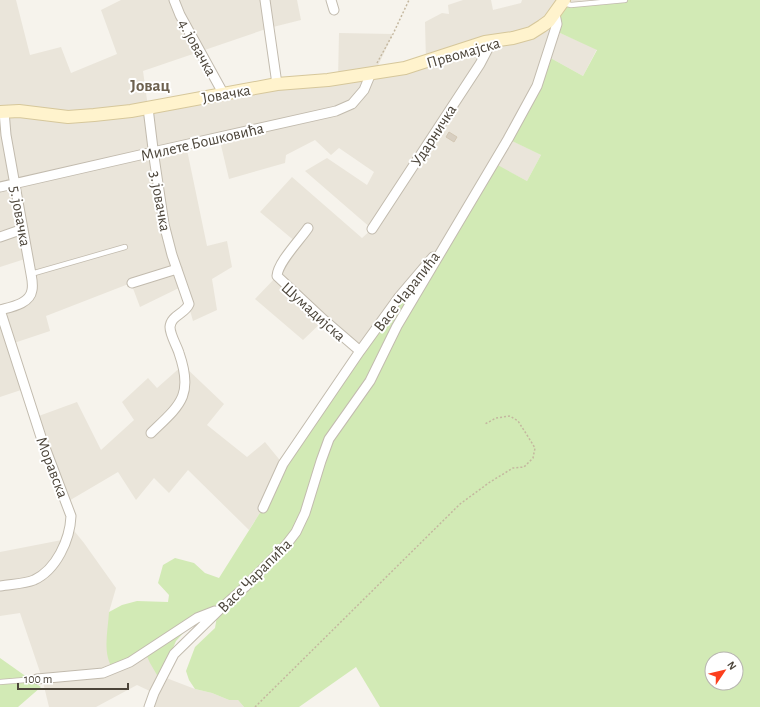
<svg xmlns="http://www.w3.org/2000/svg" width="760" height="707" font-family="'Alegreya Sans',sans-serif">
<rect width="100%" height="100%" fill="#f6f3ec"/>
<!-- residential -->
<path fill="#eae5da" d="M0,0H16L30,55L61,47L71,73L117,54L101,10L121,0H297L301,20L269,28L143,71L148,107L338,79L339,33L393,34L375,72L426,62L425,22L442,13L449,14L448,5L463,0H491L493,10L521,3L522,0H625L560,33L597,49L583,76L547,56L509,139L541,155L527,181L494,164L449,237L360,351L324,320L303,340L255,299L277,276L297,243L260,212L292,177L362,238L372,229L305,171L327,158L367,185L374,172L339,148L331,155L315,140L286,155L285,163L229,179L219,137L186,145L207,246L227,241L232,267L212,279L217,310L193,321L183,286L140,307L131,283L46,316L50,331L11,344L36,417L77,402L101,450L134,420L122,402L148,378L157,388L183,365L224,404L207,425L247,457L265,442L283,464L263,508L249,530L188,470L169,493L154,478L136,500L118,472L67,502L24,389L0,397V310L30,295L28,258L0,267Z
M71,527L84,543L116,588L109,612V622L145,652L161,676L195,689L212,693L229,700H238L244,707H149L154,693L137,685L96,707H49L42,678L20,613L0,616V552L67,539Z"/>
<!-- green -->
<path fill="#d2eab5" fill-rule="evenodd" d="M625,0H760V707H380L356,667L299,707H244L238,700H229L212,693L195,689L189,680L186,671L195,647L215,628L218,610L197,618L176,641L161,676L157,675L150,663L145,652L113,669C102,653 108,631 109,612L122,605L137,601L168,602L169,595L158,583L163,565L175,558L194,563L205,573L219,578L263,508L283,464L360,351L449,237L494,163L527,181L541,155L508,139L547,56L583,76L597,50L560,33L556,29L557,20L566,4ZM712,659H736V683H712Z
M0,658L41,687L18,707H0Z"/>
<!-- building -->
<path fill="#d8cfc1" stroke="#d3c7b4" d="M449,132L457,137L454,142L446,137Z"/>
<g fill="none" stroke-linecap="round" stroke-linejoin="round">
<!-- service casing -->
<g stroke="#c2bbae" stroke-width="6">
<path id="service" d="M563,3L571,5L625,0
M31,274L125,247
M0,682L37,679"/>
</g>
<!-- minor casing -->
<g stroke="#c2bbae" stroke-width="11">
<path id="minor" d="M174,0L180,15L223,93
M265,0L277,84
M331,0L334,10
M148,108L154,157L164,224L172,255L189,304C185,314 171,315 170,327C170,335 177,346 179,353C194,396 180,405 151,433
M0,187L153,152L336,111L352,104L364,90L371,73
M308,228C300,240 278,262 277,276L324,320L360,351
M372,229L480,64L492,41
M0,237L23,229
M132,283L177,269
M0,310C11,307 30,304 32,290C33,285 32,279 31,274L6,135L4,111
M263,508L283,464L360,351L399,297L433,257
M0,586C11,584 24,584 34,580C56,570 70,540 71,516L41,437L0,310
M37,679L103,673L130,662L197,618L215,611
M149,707L154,693L174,654L219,610L245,587L286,545L296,532L305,513L321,461L329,439L370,381L397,326L508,139L537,86L557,24L555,14"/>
</g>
<!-- secondary casing -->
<g stroke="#d6c79b" stroke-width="14">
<path id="secondary" d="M0,112L19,111L68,117L94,115L131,111L277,84L328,80L405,68L485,42L513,38L531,33L542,26L549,21L564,0"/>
</g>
<!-- path -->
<path stroke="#c4b79f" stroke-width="1.5" stroke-dasharray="2 2" stroke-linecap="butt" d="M377,63L393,34L409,0
M255,707L460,504L490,482L513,468L524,467L533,458L535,448L527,435L518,421L510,416L496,418L485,424"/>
<!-- service -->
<use href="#service" stroke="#fff" stroke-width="4.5"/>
<!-- minor -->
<use href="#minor" stroke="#fff" stroke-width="9"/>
<!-- secondary -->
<use href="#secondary" stroke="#fff3cd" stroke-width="12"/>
</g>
<g text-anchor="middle" stroke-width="4" stroke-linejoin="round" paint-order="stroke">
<!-- street labels -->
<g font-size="16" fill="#4b4439" stroke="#fff">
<text transform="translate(198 47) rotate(61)" y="6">4. јовачка</text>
<text transform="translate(463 52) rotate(-16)" y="6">Првомајска</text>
<text transform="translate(226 93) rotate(-10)" y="6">Јовачка</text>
<text transform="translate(433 135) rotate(-57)" y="6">Ударничка</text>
<text transform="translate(202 141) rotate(-13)" y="6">Милете Бошковића</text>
<text transform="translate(161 201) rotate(80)" y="6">3. јовачка</text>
<text transform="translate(21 216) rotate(80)" y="6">5. јовачка</text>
<text transform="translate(406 291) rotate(-52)" y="6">Васе Чарапића</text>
<text transform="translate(314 311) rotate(42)" y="6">Шумадијска</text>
<text transform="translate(53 467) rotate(69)" y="6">Моравска</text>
<text transform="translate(254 575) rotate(-45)" y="6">Васе Чарапића</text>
</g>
<!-- neighbourhood labels -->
<g font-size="17" font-weight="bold" fill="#6e6250" stroke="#fff">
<text x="150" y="91">Јовац</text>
</g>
</g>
<!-- north arrow -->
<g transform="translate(724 671) rotate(55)"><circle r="19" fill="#ffffff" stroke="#b7b4b0"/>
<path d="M0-3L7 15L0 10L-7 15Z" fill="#fc3f1d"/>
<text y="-6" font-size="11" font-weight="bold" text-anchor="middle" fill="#4b4439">N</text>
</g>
<!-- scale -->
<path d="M18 683v6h110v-6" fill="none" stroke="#4b4439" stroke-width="2"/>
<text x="24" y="683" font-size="12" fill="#4b4439" stroke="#ffffff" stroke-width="3" paint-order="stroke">100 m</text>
</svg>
